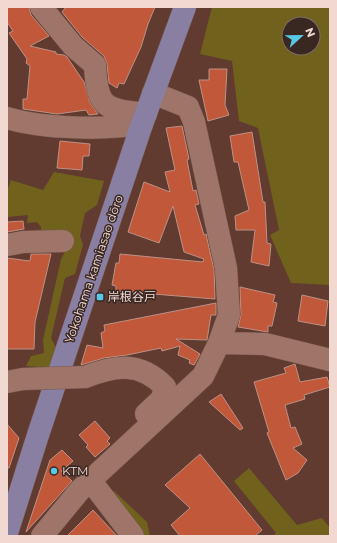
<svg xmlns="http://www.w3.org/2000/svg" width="337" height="543" font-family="Montserrat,'Noto Sans JP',sans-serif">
<rect width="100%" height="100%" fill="#613b30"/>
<!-- green -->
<path fill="#70611c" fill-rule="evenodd" d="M212,7H330V285L291,283L270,235L279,230L258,128L239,121L232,61L200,54ZM289,24H313V48H289Z
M54,172L104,181L97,205L85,213L80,236L83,245L75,274L65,278L51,338L56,348L51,368L26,366L31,356L44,353L43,340L61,259L71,240L41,236V227L37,222L27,223L28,215L7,217V191L11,180L43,190Z
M249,468L297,525L322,518L330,528V536H273L276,533L234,481Z
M114,491L147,522L150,536H141L110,492Z"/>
<!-- building -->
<path fill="#c2583a" stroke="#bd9185" d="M7,7H29L31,15L49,36L30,46L56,52V54L64,55L67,57L84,82L90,103L98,114L89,115L86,110L57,114L23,109V99H27L30,66L26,63L27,59L9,33L13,31L7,22Z
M66,7H155L148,24L141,47L124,84L119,83L117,88L109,83L107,64L104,56L82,37L62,12Z
M209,69H227L225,105L229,115L208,121L199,80H209Z
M182,126L189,159L187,160L193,191L196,190L199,204L195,205L204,235L206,234L214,270L215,299L116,291V286L112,285L116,263H119L120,254L203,262L204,259L184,252L173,206L159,243L128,232L144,182L170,192L165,172L175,170L166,128Z
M252,132L263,202H265L267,243L271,244L269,266L251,262L255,230H236L235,216L249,210L238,162H234L230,136Z
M60,141L90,144L89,156H83L82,170L57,168Z
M23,221L24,229L7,232V222Z
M31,254H51L35,322L34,349H7V258L30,261Z
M240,287L275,295L273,302L277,303L272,326H268V332L238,327L241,315Z
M302,295L328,301L325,326L298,321Z
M216,303V315H211L207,340L176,339L200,354L194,365L189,363L190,360L178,355L180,346L162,351L161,348L127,355L104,358L81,365L87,345L103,348L101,333L105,331L104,325Z
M295,364L300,382L327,377L330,387L304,395L305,399L285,405L291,428L295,427L302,444L293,448L307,460L298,473L286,480L267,433L269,432L254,382L286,373L284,368Z
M221,394L243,428L240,430L209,402Z
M95,421L110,438L107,441L110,444L95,457L86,447L88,445L79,435Z
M7,424L19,438L9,468H7Z
M62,450L73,461L61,471L72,481L26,532L50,460Z
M200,454L262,530L255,536H180L171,525L190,508L165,485Z
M93,510L117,536H67Z"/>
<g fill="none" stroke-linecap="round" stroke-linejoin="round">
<!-- minor casing -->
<g stroke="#78584f" stroke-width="23">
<path id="minor" d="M41,7L73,46L95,65C97,109 105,109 146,114
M7,118C44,129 104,130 142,124
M7,245L23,242L63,241
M219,343L265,344L330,360
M85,377C115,365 140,361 165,387L162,399L146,414
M7,382L23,379
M90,480L133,536
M42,536L80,490L203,376L219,343L229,315L226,268L194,122L188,107L153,93"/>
</g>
<!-- major casing -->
<g stroke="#78584f" stroke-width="23">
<path id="major" d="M7,533L38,435L142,124L185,7"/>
</g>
<!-- minor -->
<use href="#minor" stroke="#9f7569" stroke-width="22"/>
<!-- major -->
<use href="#major" stroke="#897fa3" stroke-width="22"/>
<!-- minor-bridge casing -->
<g stroke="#78584f" stroke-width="23" stroke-linecap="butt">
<path id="minor-bridge" d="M23,379L85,377"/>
</g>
<!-- minor-bridge -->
<use href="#minor-bridge" stroke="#9f7569" stroke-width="22"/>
</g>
<!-- markers -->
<g fill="#58c9e4" stroke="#392722" stroke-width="1.5">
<rect x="96" y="293" width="8" height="8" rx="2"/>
<circle cx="54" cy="471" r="4"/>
</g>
<g text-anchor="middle" stroke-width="3" stroke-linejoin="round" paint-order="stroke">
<!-- street labels -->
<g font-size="12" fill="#f1d9d2" stroke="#392722">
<text transform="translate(94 269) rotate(-71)" y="4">Yokohama kamiasao dōro</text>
</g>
<!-- poi labels -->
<g font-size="12" fill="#f1d9d2" stroke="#392722" text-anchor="start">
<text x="108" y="301">岸根谷戸</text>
<text x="62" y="475">KTM</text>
</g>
</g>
<!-- border -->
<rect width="337" height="543" fill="none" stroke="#f1d9d2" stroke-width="16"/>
<!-- north arrow -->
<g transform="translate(301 36) rotate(68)"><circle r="19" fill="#392722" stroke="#836e68"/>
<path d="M0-3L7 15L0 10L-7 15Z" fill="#58c9e4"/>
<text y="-6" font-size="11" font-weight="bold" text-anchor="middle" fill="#f1d9d2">N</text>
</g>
</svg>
